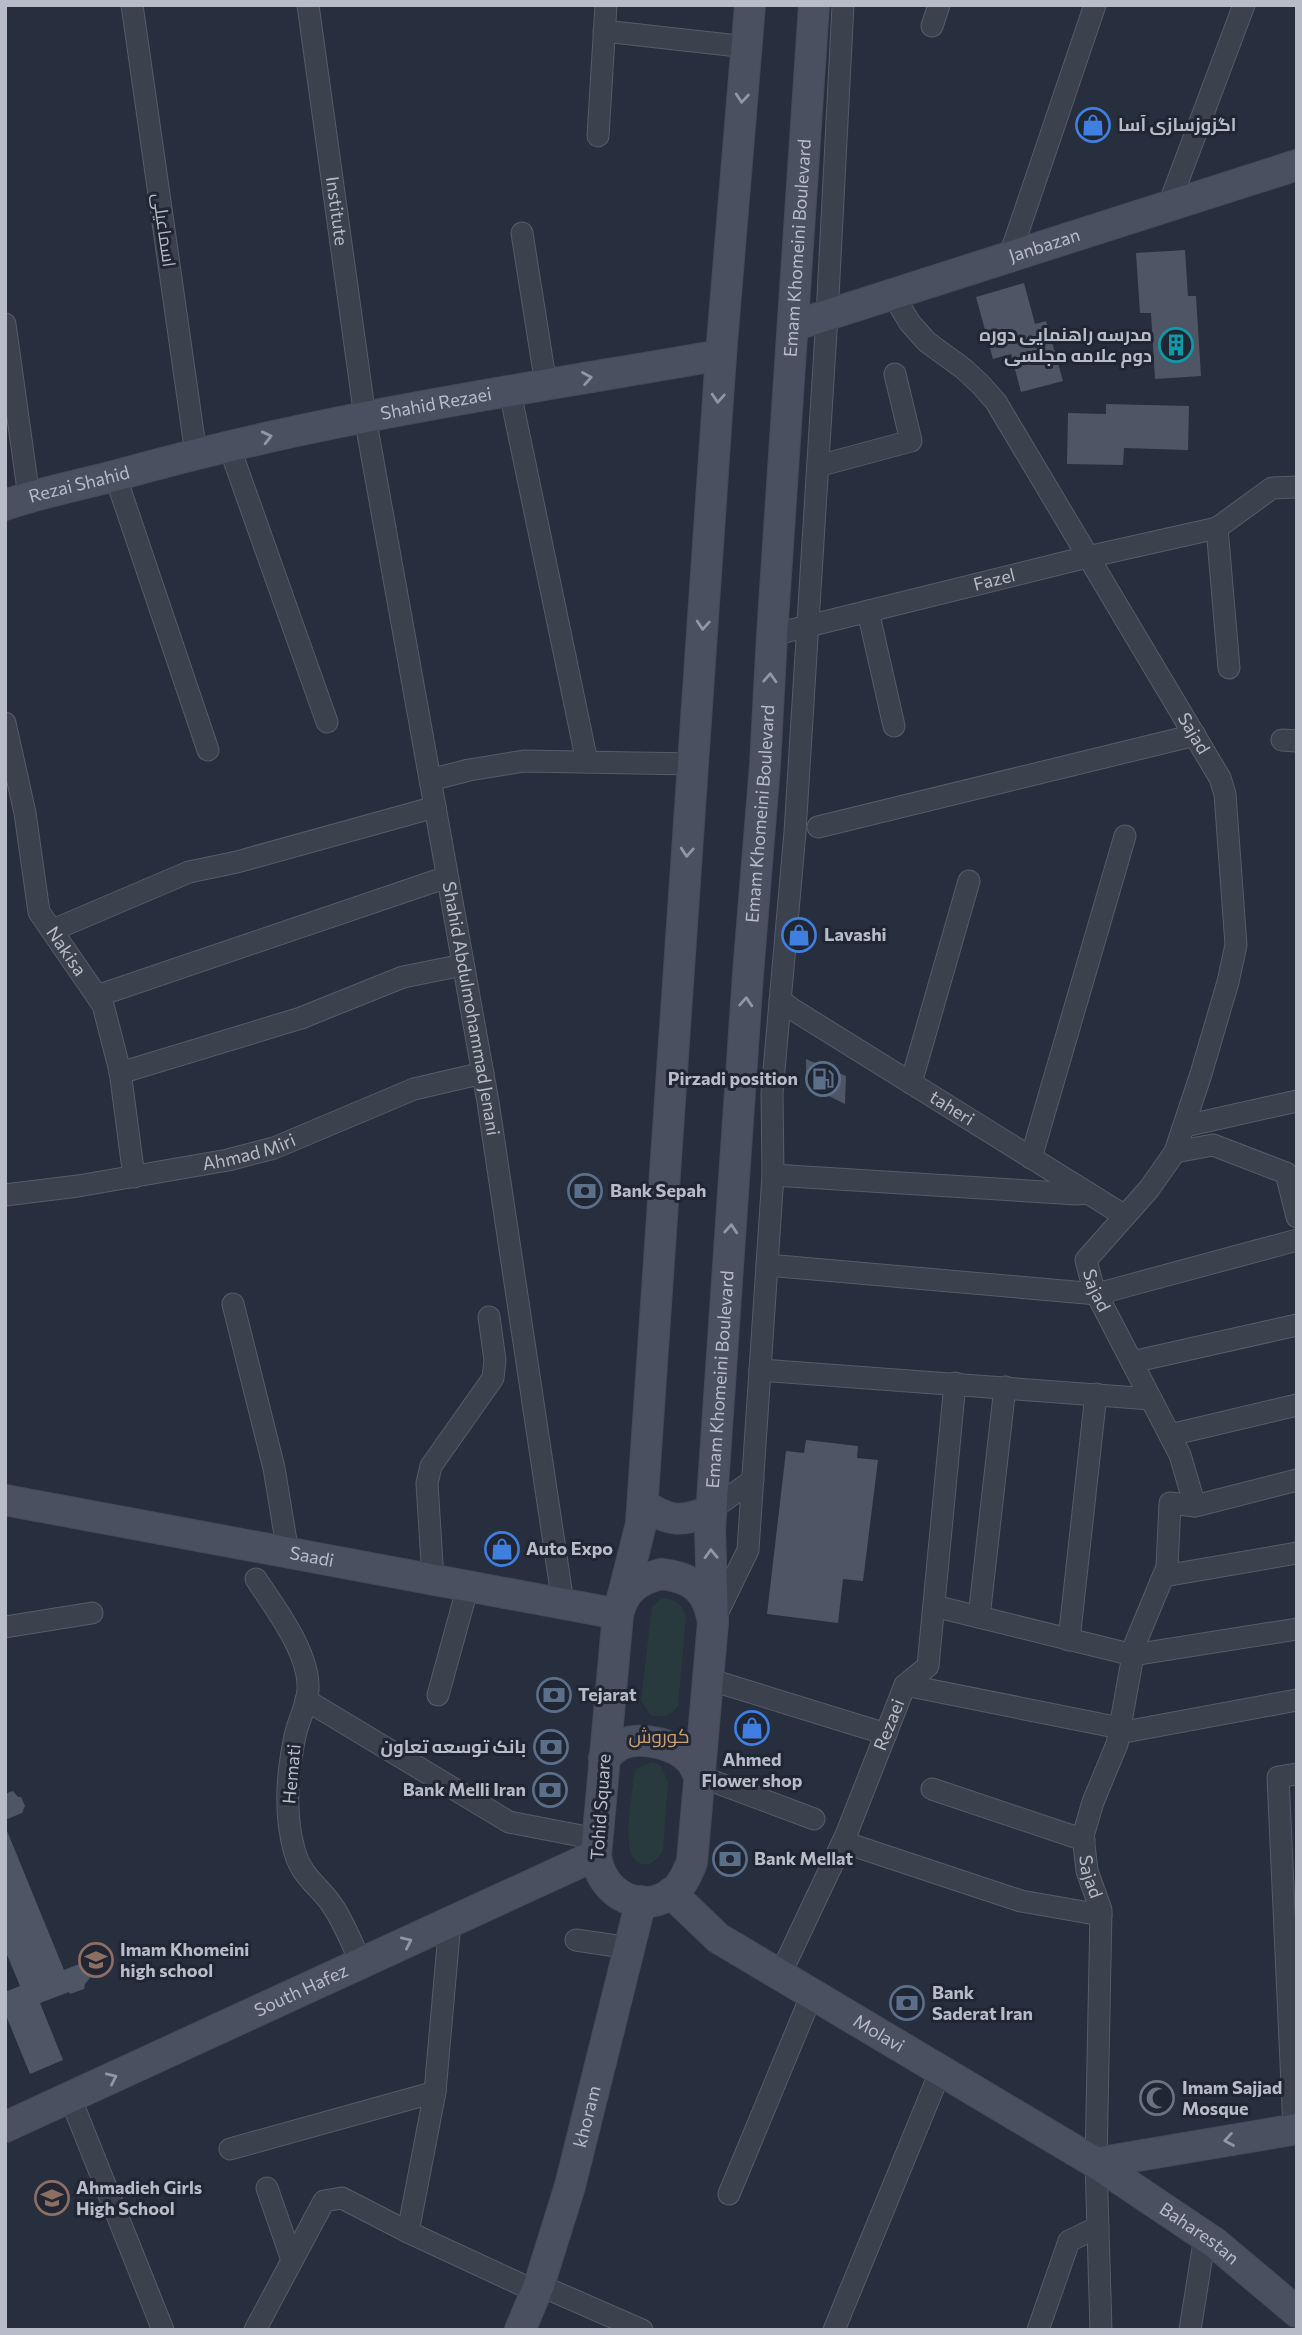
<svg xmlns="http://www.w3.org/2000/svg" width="1302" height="2335" font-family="Commissioner,Cairo,sans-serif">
<rect width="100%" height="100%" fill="#272e3d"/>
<!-- green -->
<path fill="#293a3e" d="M662,1598C675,1599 682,1604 686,1616L678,1706C670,1716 663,1718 650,1715L641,1700L652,1607Z
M652,1762L660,1765L668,1781L663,1850C658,1858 653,1866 642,1864C618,1859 633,1794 634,1775L636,1769Z"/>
<!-- building -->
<path fill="#4e5666" d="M1185,250L1188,296H1196L1201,376L1155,379L1151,313H1140L1136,253Z
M1024,283L1035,324L1046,321L1063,381L1021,392L1011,354L993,359L976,297Z
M1106,404L1189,406L1188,450L1124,448L1123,465L1067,464L1068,413L1106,414Z
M806,1059L846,1076L845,1104L806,1085Z
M806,1440L858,1446L857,1458L878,1460L863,1581L843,1579L838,1623L767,1614L786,1451L804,1453Z
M13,1791L18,1797H21L25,1806L22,1813L5,1820V1794Z
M5,1826L64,1970L82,1963L86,1967L89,1965L93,1974L85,1984L84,1989L70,1994L69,1992L40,2003L63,2060L30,2074L5,2013V1992L20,1986L5,1950Z"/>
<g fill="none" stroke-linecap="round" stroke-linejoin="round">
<!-- street casing -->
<g stroke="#565c68" stroke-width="23">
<g id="street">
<path d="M132,5L196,454"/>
<path id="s1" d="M308,5L365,417L488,1102L563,1603"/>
<path d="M932,26L939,5"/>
<path d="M604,31L747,47"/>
<path d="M598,136L606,5"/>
<path d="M1168,207L1244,5"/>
<path d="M522,233L546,385"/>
<path d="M1009,258L1095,5"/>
<path id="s2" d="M893,295L910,323L927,342L964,369L981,385L996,402L1220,778L1225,794L1236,945L1228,982L1201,1074L1175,1152L1149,1189L1086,1260L1093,1287L1180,1455L1195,1506L1170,1503L1167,1567L1135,1644L1117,1744L1093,1802L1083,1836L1087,1871L1101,1910L1096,2163L1101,2330"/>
<path d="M5,324L29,497"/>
<path d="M510,392L587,762"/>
<path d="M229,446L327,722"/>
<path d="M818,466L911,441L895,374"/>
<path d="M115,475L208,750"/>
<path d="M1217,528L1229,668"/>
<path d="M868,611L894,726"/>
<path id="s3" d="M772,635L1083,558L1217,528L1272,488L1297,487"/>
<path id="s4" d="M5,723L25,813L39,912L103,1005L120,1071L134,1177"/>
<path d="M1282,740L1297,741"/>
<path d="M430,780L469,770L524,761L693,764"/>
<path d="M818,827L1195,735"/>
<path d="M53,930L189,872L237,862L435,807"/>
<path d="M97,996L447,877"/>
<path id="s5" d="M780,1000L792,1009L1125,1216"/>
<path d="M120,1073L301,1018L403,977L463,965"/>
<path d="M911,1083L969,881"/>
<path d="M1185,1126L1297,1101"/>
<path d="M1175,1152L1213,1145L1286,1173L1297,1217"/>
<path d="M1031,1158L1125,836"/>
<path d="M773,1175L1077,1194L1088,1193"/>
<path id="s6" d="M5,1195L78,1186L228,1160L274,1148L414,1089L483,1073"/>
<path d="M767,1265L1097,1294L1297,1240"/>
<path d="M233,1304L274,1468L288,1553"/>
<path d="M1132,1362L1297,1325"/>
<path d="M760,1370L1151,1399"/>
<path d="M1170,1435L1297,1405"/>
<path d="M1195,1506L1297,1480"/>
<path d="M711,1510L753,1480"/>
<path d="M1164,1576L1297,1553"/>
<path d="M256,1579C275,1608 310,1653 308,1690C307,1706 298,1721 295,1736C287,1774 284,1816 295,1853C302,1877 320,1887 332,1905C344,1922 352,1944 361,1963"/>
<path d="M433,1579L427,1483L431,1466L493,1378L495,1360L489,1317"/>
<path d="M934,1606L1133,1655L1297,1629"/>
<path d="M979,1617L1005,1387"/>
<path d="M714,1620L748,1550L773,1175L772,1093L795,832L827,316L843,5"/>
<path d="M5,1627L92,1613"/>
<path d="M1069,1640L1096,1394"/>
<path d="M708,1679L886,1734"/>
<path d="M905,1685L1120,1728"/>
<path d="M438,1695L468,1586"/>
<path d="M306,1700L509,1822L597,1839"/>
<path d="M1119,1733L1297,1700"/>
<path d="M699,1776L814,1819"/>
<path d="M932,1789L1084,1840"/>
<path d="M843,1842L1021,1901L1101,1915"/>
<path d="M576,1940L630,1948"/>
<path id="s7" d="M780,1975L846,1835L905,1685L928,1666L955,1383"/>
<path d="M70,2097L163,2330"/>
<path d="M1294,2129L1278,1777L1297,1774"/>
<path d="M230,2149L435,2092"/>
<path d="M267,2188L292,2260"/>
<path d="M729,2194L812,1994"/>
<path d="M408,2232L435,2092L450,1922"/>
<path d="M539,2285L642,2330"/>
<path d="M255,2330L324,2201L342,2198L408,2232L537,2292"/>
<path d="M834,2330L940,2072"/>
<path d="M1038,2330L1069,2241L1098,2227"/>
<path d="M1190,2330L1205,2236"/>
</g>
</g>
<!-- secondary casing -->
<g stroke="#444a57" stroke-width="32">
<g id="secondary">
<path id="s8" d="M793,326L1297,165"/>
<path id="s9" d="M5,505C42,492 80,485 118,475C315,419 519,390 721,355"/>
<path id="s10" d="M5,1500L618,1614"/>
<path d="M643,1504C668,1522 683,1523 711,1510"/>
<path d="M661,1574C693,1577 708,1591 713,1622L692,1862C688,1872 684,1882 676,1890C643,1918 600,1894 596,1855L618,1614C624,1590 637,1580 661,1574Z"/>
<path d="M622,1599L641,1524L721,355L750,5"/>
<path id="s11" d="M713,1622L710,1530L748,974L765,765L772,635L814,5"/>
<path d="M604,1758C610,1752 615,1747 622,1744C642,1736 677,1744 691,1761C694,1765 697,1771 699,1776"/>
<path id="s12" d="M671,1893L718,1938L1096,2163L1215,2243L1297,2312"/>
<path id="s13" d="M5,2127L596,1855"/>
<path d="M1096,2163L1297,2129"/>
<path id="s14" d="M520,2330L539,2285L570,2186L641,1901"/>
</g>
</g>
<!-- street -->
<use href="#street" stroke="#3b414d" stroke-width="21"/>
<!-- secondary -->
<use href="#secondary" stroke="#4a5060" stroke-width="30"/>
</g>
<!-- one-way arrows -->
<defs><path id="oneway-chevron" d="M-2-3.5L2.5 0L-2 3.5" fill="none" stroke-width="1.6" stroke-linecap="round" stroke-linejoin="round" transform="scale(1.75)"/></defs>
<g stroke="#9196a4">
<use href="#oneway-chevron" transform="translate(742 98) rotate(95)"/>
<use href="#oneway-chevron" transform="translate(587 378) rotate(-10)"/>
<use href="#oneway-chevron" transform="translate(718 398) rotate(94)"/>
<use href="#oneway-chevron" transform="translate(267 437) rotate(-14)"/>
<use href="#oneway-chevron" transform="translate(703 625) rotate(94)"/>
<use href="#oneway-chevron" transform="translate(770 678) rotate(-87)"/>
<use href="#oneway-chevron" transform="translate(687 852) rotate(94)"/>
<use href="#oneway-chevron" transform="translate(746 1002) rotate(-86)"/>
<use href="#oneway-chevron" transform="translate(731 1229) rotate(-86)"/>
<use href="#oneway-chevron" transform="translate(711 1554) rotate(-92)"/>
<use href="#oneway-chevron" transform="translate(407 1942) rotate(-25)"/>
<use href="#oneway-chevron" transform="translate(112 2078) rotate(-25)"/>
<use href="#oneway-chevron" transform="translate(1229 2140) rotate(170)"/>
</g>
<!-- icons -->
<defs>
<g id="shop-ring" transform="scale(1.75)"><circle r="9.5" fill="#202633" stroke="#3f7fe0" stroke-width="1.5"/><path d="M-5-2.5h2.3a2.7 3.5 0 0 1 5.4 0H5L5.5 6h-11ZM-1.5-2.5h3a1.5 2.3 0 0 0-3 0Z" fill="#3f7fe0"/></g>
<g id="building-ring" transform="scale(1.75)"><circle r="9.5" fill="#202633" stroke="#0f9aa8" stroke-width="1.5"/><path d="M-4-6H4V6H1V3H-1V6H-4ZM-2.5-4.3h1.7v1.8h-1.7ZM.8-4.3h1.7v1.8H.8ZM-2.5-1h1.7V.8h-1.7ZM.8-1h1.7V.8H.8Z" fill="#0f9aa8"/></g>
<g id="fuel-ring" transform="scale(1.75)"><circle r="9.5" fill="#202633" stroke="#5c6f8a" stroke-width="1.5"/><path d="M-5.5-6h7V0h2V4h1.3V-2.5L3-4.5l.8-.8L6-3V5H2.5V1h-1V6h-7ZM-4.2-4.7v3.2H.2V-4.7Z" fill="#5c6f8a"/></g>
<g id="bank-ring" transform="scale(1.75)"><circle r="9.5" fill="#202633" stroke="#5c6f8a" stroke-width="1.5"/><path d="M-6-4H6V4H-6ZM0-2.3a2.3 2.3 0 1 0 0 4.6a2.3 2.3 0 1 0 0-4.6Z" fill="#5c6f8a"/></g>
<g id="school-ring" transform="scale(1.75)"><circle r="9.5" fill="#202633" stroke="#8d6e63" stroke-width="1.5"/><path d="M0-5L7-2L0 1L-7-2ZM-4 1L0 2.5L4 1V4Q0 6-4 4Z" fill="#8d6e63"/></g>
<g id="mosque-ring" transform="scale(1.75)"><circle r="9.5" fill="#202633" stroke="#6b7280" stroke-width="1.5"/><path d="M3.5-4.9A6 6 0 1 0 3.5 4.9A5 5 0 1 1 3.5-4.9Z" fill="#6b7280"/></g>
</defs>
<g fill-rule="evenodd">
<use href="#shop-ring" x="1093" y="125"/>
<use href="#building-ring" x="1176" y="345"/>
<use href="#shop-ring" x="799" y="935"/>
<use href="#fuel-ring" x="823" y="1079"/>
<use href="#bank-ring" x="585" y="1191"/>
<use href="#shop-ring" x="502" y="1549"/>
<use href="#bank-ring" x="554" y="1695"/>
<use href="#shop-ring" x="752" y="1728"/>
<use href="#bank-ring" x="551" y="1747"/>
<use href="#bank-ring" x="550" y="1790"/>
<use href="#bank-ring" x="730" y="1859"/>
<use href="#school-ring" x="96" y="1960"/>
<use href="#bank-ring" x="907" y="2003"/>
<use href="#mosque-ring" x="1157" y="2098"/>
<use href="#school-ring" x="52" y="2198"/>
</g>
<g text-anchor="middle" stroke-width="6" stroke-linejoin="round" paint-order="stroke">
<!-- poi labels -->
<g font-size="18" font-weight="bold" fill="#b7bcc8" stroke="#202633" text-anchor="start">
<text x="1118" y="131">اگزوزسازی آسا</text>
<text x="1152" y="341" text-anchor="end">مدرسه راهنمایی دوره<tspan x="1152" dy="21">دوم علامه مجلسی</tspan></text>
<text x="824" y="941">Lavashi</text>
<text x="798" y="1085" text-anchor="end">Pirzadi position</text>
<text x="610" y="1197">Bank Sepah</text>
<text x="526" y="1555">Auto Expo</text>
<text x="578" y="1701">Tejarat</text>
<text x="526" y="1753" text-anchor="end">بانک توسعه تعاون</text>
<text x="752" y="1766" text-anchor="middle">Ahmed<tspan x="752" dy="21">Flower shop</tspan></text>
<text x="526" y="1796" text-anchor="end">Bank Melli Iran</text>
<text x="754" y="1865">Bank Mellat</text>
<text x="120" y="1956">Imam Khomeini<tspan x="120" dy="21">high school</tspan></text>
<text x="932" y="1999">Bank<tspan x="932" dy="21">Saderat Iran</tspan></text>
<text x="1182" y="2094">Imam Sajjad<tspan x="1182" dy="21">Mosque</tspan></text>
<text x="76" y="2194">Ahmadieh Girls<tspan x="76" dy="21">High School</tspan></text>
</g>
<!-- street labels -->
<g font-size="18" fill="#b7bcc8" stroke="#202633">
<text dy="6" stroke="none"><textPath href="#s1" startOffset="208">Institute</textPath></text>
<text transform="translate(164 230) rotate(82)" y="6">اسماعیلی</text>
<text dy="6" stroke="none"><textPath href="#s8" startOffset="264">Janbazan</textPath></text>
<text dy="6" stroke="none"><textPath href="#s11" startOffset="1377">Emam Khomeini Boulevard</textPath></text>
<text dy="6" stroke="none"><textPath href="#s9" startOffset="443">Shahid Rezaei</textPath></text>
<text dy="6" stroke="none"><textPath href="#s9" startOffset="77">Rezai Shahid</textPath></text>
<text dy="6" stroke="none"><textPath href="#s3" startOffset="229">Fazel</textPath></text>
<text dy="6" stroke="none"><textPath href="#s2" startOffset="536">Sajad</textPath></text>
<text dy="6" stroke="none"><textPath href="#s11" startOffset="810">Emam Khomeini Boulevard</textPath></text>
<text dy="6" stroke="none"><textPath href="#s4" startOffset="240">Nakisa</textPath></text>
<text dy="6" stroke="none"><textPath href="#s1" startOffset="1017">Shahid Abdulmohammad Jenani</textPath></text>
<text dy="6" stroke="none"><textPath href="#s5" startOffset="203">taheri</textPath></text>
<text dy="6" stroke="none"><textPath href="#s6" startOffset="248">Ahmad Miri</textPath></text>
<text dy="6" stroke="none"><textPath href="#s2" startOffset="1144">Sajad</textPath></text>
<text dy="6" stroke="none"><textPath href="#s11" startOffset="243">Emam Khomeini Boulevard</textPath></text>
<text dy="6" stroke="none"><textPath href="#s10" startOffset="312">Saadi</textPath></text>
<text dy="6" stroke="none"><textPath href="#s7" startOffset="273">Rezaei</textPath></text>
<text transform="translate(292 1774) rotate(-85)" y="6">Hemati</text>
<text transform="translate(601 1807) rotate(-86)" y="6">Tohid Square</text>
<text dy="6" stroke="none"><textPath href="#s2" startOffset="1796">Sajad</textPath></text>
<text dy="6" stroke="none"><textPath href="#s13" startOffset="326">South Hafez</textPath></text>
<text dy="6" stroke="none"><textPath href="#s12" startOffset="252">Molavi</textPath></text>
<text dy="6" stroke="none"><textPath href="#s14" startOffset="224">khoram</textPath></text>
<text dy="6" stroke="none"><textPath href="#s12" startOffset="630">Baharestan</textPath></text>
</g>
<!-- neighbourhood labels -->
<g font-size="19" fill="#cba16f" stroke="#202633">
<text x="659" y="1743">کوروش</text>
</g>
</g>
<!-- border -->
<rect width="1302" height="2335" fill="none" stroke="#b7bcc8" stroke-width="14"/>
</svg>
